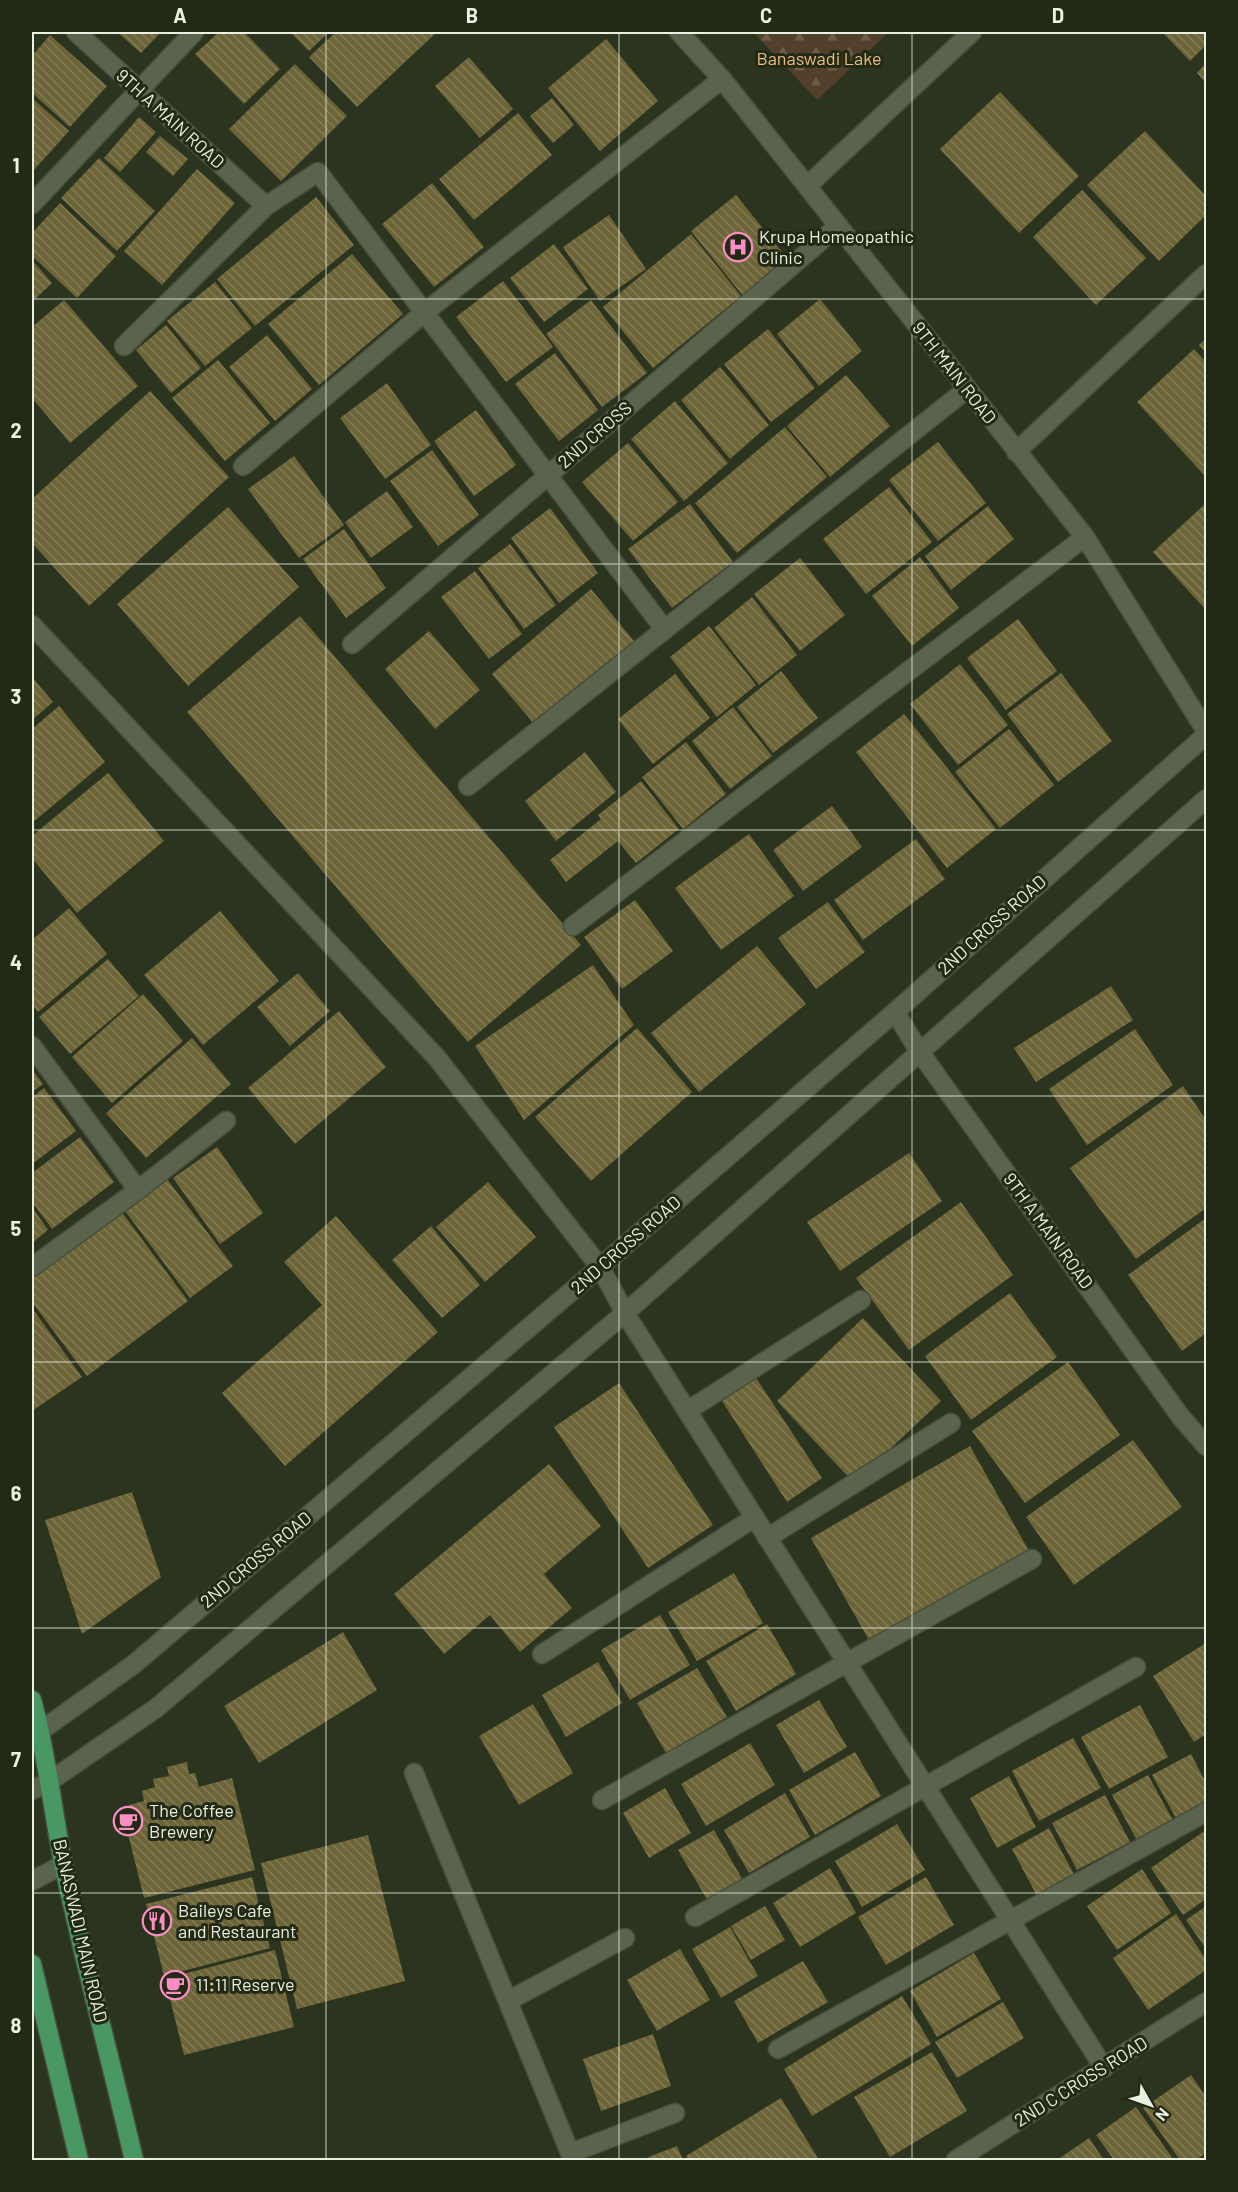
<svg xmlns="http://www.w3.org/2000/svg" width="1238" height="2192" font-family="Barlow,sans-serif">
<defs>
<pattern id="forest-firs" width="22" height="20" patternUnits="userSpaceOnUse" patternTransform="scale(1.5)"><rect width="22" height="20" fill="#52402a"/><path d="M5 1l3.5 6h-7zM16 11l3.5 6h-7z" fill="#6b5c49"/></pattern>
<pattern id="building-back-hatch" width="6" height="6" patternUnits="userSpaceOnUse" patternTransform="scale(1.5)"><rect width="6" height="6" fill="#6d6538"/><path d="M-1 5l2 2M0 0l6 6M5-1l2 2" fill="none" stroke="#827b54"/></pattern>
</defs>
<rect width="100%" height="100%" fill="#2b341f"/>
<!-- forest -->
<path fill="url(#forest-firs)" d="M753,32H889L817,100Z"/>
<!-- building -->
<path fill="url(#building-back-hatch)" d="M117,32H161L141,53Z
M219,32H244L280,69L244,104L195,54Z
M290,32H329L309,51Z
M336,32H437L357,107L309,57Z
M1162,32H1206V45L1190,61Z
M50,35L107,86L70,127L32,93V56Z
M606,39L658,101L600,151L548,88Z
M469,57L513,109L480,138L435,86Z
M1206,63V83L1197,73Z
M295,64L347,116L281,181L229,129Z
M1000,92L1079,176L1019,233L940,149Z
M32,98L69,131L34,170L32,167Z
M552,98L574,125L553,143L530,116Z
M518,113L552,155L474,220L439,179Z
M139,117L156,132L120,172L104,158Z
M1145,131L1206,196V215L1159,261L1087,185Z
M160,136L188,159L173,176L146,152Z
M99,158L155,211L117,251L61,198Z
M197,169L235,203L162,285L124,251Z
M432,183L484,247L434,287L382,224Z
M1082,190L1146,258L1096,305L1033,237Z
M736,195L789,261L744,297L691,231Z
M316,197L354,245L255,326L217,279Z
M60,203L116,256L77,298L32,256V233Z
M609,215L646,269L600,301L563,247Z
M691,234L741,296L653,368L603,307Z
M554,244L588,289L544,322L510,278Z
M352,254L403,314L319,385L268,324Z
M32,260L52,283L32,302Z
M503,281L553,347L506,382L456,317Z
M215,282L252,328L205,366L167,321Z
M820,299L862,351L819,386L777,334Z
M64,300L138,386L70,443L32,398V327Z
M591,300L647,373L602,407L546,334Z
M166,325L201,368L171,393L136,350Z
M768,329L815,388L771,422L724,364Z
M267,335L312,389L275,421L229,367Z
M1206,338V353L1199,345Z
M1194,349L1206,362V477L1137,402Z
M555,353L598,410L559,441L515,384Z
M218,360L270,423L225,461L172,398Z
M720,367L769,425L730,459L681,400Z
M846,375L890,426L830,477L787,426Z
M387,383L431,445L385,479L340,418Z
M150,391L229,477L89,606L32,543V499Z
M675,401L728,463L684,501L631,439Z
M476,410L516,465L474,496L434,441Z
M785,427L827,477L737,553L695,503Z
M938,442L986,503L938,541L889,480Z
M628,443L678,502L633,541L582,482Z
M432,450L479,515L438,546L390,481Z
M294,456L344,525L299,558L248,489Z
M889,487L932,542L866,594L823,539Z
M387,491L413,527L371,558L345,522Z
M1206,503V610L1153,552Z
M690,504L733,562L672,608L628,549Z
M988,506L1014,539L951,590L925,556Z
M228,507L299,587L188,686L117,604Z
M550,508L598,573L559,603L511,538Z
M344,529L386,588L346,618L303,559Z
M510,544L556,605L524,629L478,568Z
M920,557L959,608L912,646L872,596Z
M800,558L845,615L800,651L754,594Z
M475,571L522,634L489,659L441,597Z
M591,589L634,641L534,724L492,674Z
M752,597L797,655L759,685L714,628Z
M300,616L581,945L468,1042L187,712Z
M1018,619L1057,671L1006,710L967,658Z
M709,626L756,685L717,717L670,657Z
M429,631L480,690L435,729L385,669Z
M960,664L1008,725L958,765L910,704Z
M781,671L818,718L773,753L737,707Z
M1061,673L1112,741L1058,782L1007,714Z
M675,674L710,718L653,764L618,719Z
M32,677L53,702L32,720Z
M59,706L105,762L32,823V729Z
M733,707L772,756L730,789L692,741Z
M904,714L996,829L947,868L856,752Z
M1009,729L1054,785L1000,828L955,772Z
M686,742L726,794L683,829L642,777Z
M585,752L616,792L556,841L525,801Z
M108,773L164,841L77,913L32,858V836Z
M641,781L679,829L636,863L618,841L566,882L550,860L601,819L598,815Z
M832,806L862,847L803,891L773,850Z
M749,834L794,896L721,950L675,888Z
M916,839L945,879L863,940L834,900Z
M635,900L673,951L622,989L584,937Z
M828,902L865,952L816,989L778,938Z
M69,908L107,954L38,1012L32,1004V940Z
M220,911L279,981L203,1045L144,975Z
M757,946L806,1004L699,1092L651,1033Z
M108,959L139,996L70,1054L39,1017Z
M593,965L634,1025L524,1120L475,1046Z
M298,973L330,1011L290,1046L257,1007Z
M1111,986L1133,1020L1036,1082L1014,1048Z
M143,994L183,1041L112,1103L72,1057Z
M339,1011L386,1067L295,1144L248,1088Z
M637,1028L692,1092L591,1181L535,1117Z
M1135,1029L1173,1085L1087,1145L1049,1089Z
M192,1038L231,1084L146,1158L106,1113Z
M32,1069L43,1084L32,1092Z
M1183,1086L1206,1120V1208L1136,1259L1070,1168Z
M44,1088L76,1131L32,1164V1097Z
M80,1137L114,1182L52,1229L32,1202V1173Z
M217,1147L263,1213L220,1244L173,1178Z
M909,1153L942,1201L840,1271L807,1222Z
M167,1179L233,1266L190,1298L125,1211Z
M488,1182L536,1237L485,1282L436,1227Z
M961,1202L1013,1275L909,1350L856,1278Z
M32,1207L48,1230L32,1243Z
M121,1211L188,1301L87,1376L32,1302V1277Z
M336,1216L438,1332L285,1466L222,1393L322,1305L284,1262Z
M1206,1218V1333L1182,1351L1128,1275Z
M431,1226L480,1285L442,1318L392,1260Z
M1010,1293L1057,1357L971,1420L925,1356Z
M32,1308L82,1377L32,1411Z
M863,1318L941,1401L854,1483L777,1401Z
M1068,1362L1120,1435L1025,1503L972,1431Z
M756,1378L822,1478L787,1502L722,1401Z
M619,1383L713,1525L648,1568L554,1427Z
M1133,1440L1182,1507L1074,1585L1026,1517Z
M970,1446L1029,1551L870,1642L811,1538Z
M549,1464L601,1526L544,1574L572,1608L520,1652L490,1615L444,1654L394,1594Z
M132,1492L161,1577L82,1634L45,1520Z
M734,1573L763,1623L697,1661L668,1612Z
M660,1615L690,1665L630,1700L601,1650Z
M767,1624L796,1674L736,1711L706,1661Z
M343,1632L377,1690L259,1763L224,1706Z
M1206,1643V1734L1194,1742L1153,1676Z
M598,1662L622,1703L566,1737L542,1695Z
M697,1668L727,1717L666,1753L637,1703Z
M819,1700L847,1747L804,1773L776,1725Z
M533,1704L573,1773L519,1805L479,1736Z
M1140,1705L1168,1757L1109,1789L1081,1737Z
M1073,1738L1101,1788L1039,1821L1012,1771Z
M750,1743L775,1785L706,1826L681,1784Z
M855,1752L881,1796L815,1835L789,1790Z
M1191,1754L1206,1783V1805L1177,1820L1152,1775Z
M187,1762L189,1774L195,1773L199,1787L232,1778L255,1870L144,1898L123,1814L131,1813L129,1805L144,1801L142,1791L155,1787L153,1779L169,1776L167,1767Z
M1148,1775L1174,1822L1138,1842L1112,1795Z
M1009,1776L1036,1827L997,1848L970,1798Z
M665,1788L691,1833L649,1858L623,1813Z
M785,1793L810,1837L749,1873L724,1830Z
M1105,1795L1130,1842L1077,1870L1052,1823Z
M897,1824L925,1870L862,1907L835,1861Z
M1049,1828L1075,1876L1037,1896L1012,1849Z
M714,1830L744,1882L709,1903L678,1850Z
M1203,1832L1206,1837V1899L1183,1915L1151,1868Z
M368,1835L405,1981L297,2009L261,1863Z
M830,1868L856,1913L800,1947L773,1903Z
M1142,1869L1171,1913L1117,1950L1087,1906Z
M252,1877L270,1948L164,1976L146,1904Z
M926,1877L954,1925L886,1965L858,1917Z
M765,1906L785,1940L751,1960L731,1926Z
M1206,1906V1949L1186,1920Z
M1176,1914L1206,1960V1970L1148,2010L1113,1958Z
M730,1927L758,1976L721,1998L692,1949Z
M680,1949L710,2000L657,2031L627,1980Z
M275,1950L294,2027L184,2055L165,1979Z
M974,1953L1001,1999L937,2037L910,1991Z
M803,1961L828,2002L758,2043L734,2001Z
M902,1996L931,2044L812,2116L784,2069Z
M1003,2002L1024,2038L957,2078L935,2042Z
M653,2034L671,2086L601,2111L583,2059Z
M932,2052L967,2111L890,2157L854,2097Z
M1191,2075L1206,2097V2153L1196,2160H1180L1143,2108Z
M781,2098L819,2160H688L686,2156Z
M1136,2107L1174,2160H1114L1096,2135Z
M1089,2138L1104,2160H1057Z
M677,2146L683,2160H641Z"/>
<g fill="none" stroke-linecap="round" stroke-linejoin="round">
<!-- minor casing -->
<g stroke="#474f3c" stroke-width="21">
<path id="minor" d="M76,32L266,206
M807,186L972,32
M32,204L194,32
M124,346L266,206L318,172L665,630
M1016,452L1206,274
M243,466L425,312L722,79
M32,625L437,1058L600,1267L625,1313L1104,2068
M352,644L838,226
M468,786L967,389
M573,926L1085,537
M895,1012L919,1051L1180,1416L1206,1446
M32,1046L138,1190
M32,1267L138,1190L226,1121
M687,1411L861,1300
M767,1538L951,1423
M542,1654L754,1518
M414,1773L573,2160
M602,1800L1032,1559
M32,1881L64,1864
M695,1917L1136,1667
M508,2001L625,1938
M778,2049L1206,1812
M571,2153L675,2113
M956,2160L1206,2002"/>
</g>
<!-- tertiary casing -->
<g stroke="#474f3c" stroke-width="21">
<path id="tertiary" d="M679,32L722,79L1085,537L1206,731
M32,1737L133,1665L600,1267L895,1012L1206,735
M32,1790L47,1783L155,1709L625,1313L1206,799"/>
</g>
<!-- primary casing -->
<g stroke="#474f3c" stroke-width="21">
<path id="primary" d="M32,1700C47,1753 52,1808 63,1862C84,1962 111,2061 134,2160
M32,1964L79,2160"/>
</g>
<!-- minor -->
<use href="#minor" stroke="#5a644d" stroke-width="18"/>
<!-- tertiary -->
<use href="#tertiary" stroke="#5a644d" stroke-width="18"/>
<!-- primary -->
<use href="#primary" stroke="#499864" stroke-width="18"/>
</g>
<!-- grid -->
<path fill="none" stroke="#eaf0e2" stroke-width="1.5" stroke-opacity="0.55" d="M326,32V2160M619,32V2160M912,32V2160M32,299H1206M32,564H1206M32,830H1206M32,1096H1206M32,1362H1206M32,1628H1206M32,1893H1206"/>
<!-- icons -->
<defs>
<g id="hospital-ring" transform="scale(1.5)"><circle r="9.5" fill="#222a15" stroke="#fb8fc5" stroke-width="1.5"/><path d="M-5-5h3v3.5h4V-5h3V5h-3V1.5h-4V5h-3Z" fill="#fb8fc5"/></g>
<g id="cafe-ring" transform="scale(1.5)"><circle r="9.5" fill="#222a15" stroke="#fb8fc5" stroke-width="1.5"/><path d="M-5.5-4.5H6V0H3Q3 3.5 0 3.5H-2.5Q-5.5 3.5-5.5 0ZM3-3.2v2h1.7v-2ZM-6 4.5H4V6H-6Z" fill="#fb8fc5"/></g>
<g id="restaurant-ring" transform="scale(1.5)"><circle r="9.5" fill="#222a15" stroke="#fb8fc5" stroke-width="1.5"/><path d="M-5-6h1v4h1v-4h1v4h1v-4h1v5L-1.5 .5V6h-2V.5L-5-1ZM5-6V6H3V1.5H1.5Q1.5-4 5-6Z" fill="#fb8fc5"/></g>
</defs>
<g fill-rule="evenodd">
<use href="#hospital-ring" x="738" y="247"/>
<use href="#cafe-ring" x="128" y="1821"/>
<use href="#restaurant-ring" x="157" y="1921"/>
<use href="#cafe-ring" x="175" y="1985"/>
</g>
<g text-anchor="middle" stroke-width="6" stroke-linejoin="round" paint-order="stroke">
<!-- park labels -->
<g font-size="18" fill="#ecbc80" stroke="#222a15">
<text x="819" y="65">Banaswadi Lake</text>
</g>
<!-- street labels -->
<g font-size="18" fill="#eaf0e2" stroke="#222a15">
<text transform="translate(170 119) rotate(42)" y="6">9TH A MAIN ROAD</text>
<text transform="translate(954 373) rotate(52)" y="6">9TH MAIN ROAD</text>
<text transform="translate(595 435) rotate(-41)" y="6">2ND CROSS</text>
<text transform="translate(992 925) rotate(-42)" y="6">2ND CROSS ROAD</text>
<text transform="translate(1048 1231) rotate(54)" y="6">9TH A MAIN ROAD</text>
<text transform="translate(626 1245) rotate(-41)" y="6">2ND CROSS ROAD</text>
<text transform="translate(256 1560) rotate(-40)" y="6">2ND CROSS ROAD</text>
<text transform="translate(80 1931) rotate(77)" y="6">BANASWADI MAIN ROAD</text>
<text transform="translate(1081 2082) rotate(-32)" y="6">2ND C CROSS ROAD</text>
</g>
<!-- poi labels -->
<g font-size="18" fill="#eaf0e2" stroke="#222a15" text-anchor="start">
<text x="759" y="243">Krupa Homeopathic<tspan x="759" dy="21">Clinic</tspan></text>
<text x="149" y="1817">The Coffee<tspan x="149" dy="21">Brewery</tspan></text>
<text x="178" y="1917">Baileys Cafe<tspan x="178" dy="21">and Restaurant</tspan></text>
<text x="196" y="1991">11:11 Reserve</text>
</g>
</g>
<!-- border -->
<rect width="1238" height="2192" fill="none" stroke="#222a15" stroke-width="66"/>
<!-- north arrow -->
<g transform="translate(1151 2105) rotate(130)" stroke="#222a15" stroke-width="4.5" paint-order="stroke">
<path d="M0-4.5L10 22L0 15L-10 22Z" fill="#eaf0e2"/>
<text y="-9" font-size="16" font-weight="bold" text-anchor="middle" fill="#eaf0e2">N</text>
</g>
<rect x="33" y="33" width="1172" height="2126" fill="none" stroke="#eaf0e2" stroke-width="2"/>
<g font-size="20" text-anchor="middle" font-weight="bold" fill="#eaf0e2">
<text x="180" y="23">A</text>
<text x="472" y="23">B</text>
<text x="766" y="23">C</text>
<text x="1058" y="23">D</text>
<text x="16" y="173">1</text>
<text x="16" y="438">2</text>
<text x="16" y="704">3</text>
<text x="16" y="970">4</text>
<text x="16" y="1236">5</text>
<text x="16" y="1501">6</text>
<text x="16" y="1767">7</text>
<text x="16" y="2033">8</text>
</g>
</svg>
